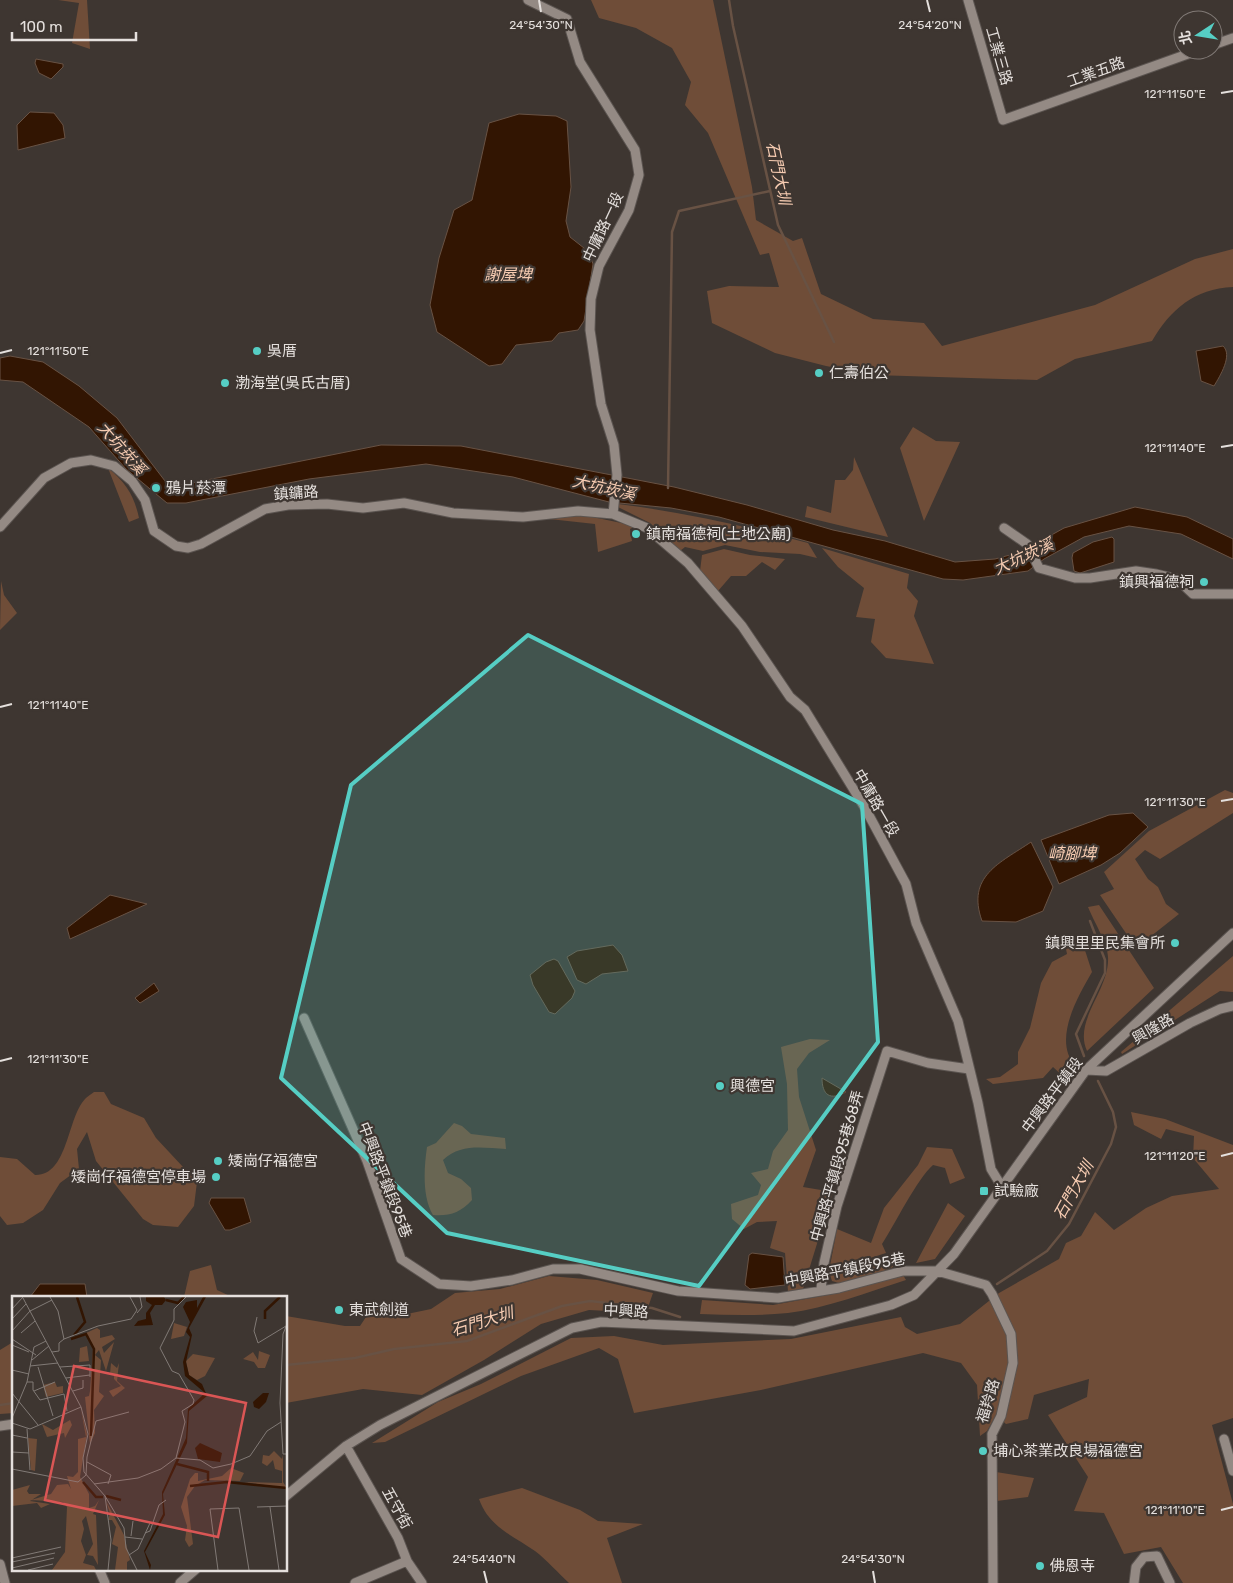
<svg xmlns="http://www.w3.org/2000/svg" width="1233" height="1583" font-family="Rubik,'Noto Sans TC',sans-serif">
<rect width="100%" height="100%" fill="#3e3631"/>
<!-- green -->
<path fill="#6f4d38" d="M58,0H87L90,49L72,43L79,3Z
M591,0H713L752,187L756,220L793,241L802,238L821,294L873,319L924,323L942,346L1095,305L1195,259L1233,249V287C1194,289 1171,309 1152,341L1075,359L1037,380L874,375L826,366L775,353L712,323L707,291L729,286L779,287L769,253L760,255L708,133L685,105L691,82L672,48L636,28L599,18Z
M913,427L936,441L960,442L924,521L900,448Z
M854,457L888,537L805,517L807,506L831,513L835,480H845L853,470Z
M108,468C126,483 134,495 139,518L129,522Z
M618,504C683,512 745,526 808,543L817,558L800,554L760,552L725,545L703,551L685,547L680,551L650,523L618,507Z
M578,514L636,526L630,529L632,541L598,552L595,524L540,518Z
M822,548L909,574L907,588L918,601L914,616L934,664L886,658L871,642L875,619L856,617L864,588L838,567Z
M724,549L750,555L785,559L775,570L762,562L746,576H731L718,591L700,571L702,555Z
M1,581L4,595L17,613L0,630Z
M1225,790L1233,793V813L1160,859L1145,850L1135,859L1148,879L1158,887L1166,904L1179,914L1136,948L1100,895L1114,889L1104,872L1149,831Z
M1099,905L1154,988L1087,1051C1073,1020 1110,990 1108,957C1108,944 1093,920 1088,907Z
M1082,941L1092,972C1077,998 1052,1041 1076,1067L1066,1079L1053,1067L1043,1078L993,1084L986,1079L1000,1077L1018,1064V1052L1030,1028L1041,983L1052,962L1067,954L1066,949Z
M1233,956V992L1220,991L1122,1054L1121,1052Z
M810,1039L830,1040L809,1053L797,1069L799,1097L816,1150L803,1187L833,1192L803,1289L788,1291L785,1253L770,1248L777,1221L757,1222L744,1229L732,1219L731,1204L758,1195L761,1185L751,1173L768,1169L773,1151L788,1130L787,1084L781,1047Z
M94,1092H104L111,1104L144,1118L156,1138L197,1182L194,1206L178,1227L153,1225L143,1219L96,1161L87,1132L77,1149L79,1169L60,1183L43,1210L23,1223L7,1225L0,1216V1157L17,1159L35,1175C68,1176 67,1118 85,1099C87,1097 91,1094 94,1092Z
M1131,1112L1165,1119L1233,1145V1418L1212,1425L1233,1504V1583H1183L1161,1547L1124,1554L1104,1513L1074,1511L1088,1477L1048,1415L1087,1397L1089,1379L1034,1395L1028,1419L1006,1424L996,1415L987,1431L980,1436L977,1385L961,1363L923,1353L761,1390L634,1413L618,1359L599,1348L521,1376L385,1442L372,1443L438,1402L481,1384L571,1338L614,1336L663,1345L791,1339L901,1317L905,1327L917,1334L960,1324L999,1293L1059,1259L1066,1243L1081,1236L1095,1212L1114,1230L1146,1208L1172,1196L1219,1189L1193,1158L1194,1136L1166,1129L1161,1139L1134,1125Z
M454,1123L462,1126L471,1134L505,1138L506,1149C483,1148 461,1143 443,1160L448,1173L461,1179L471,1188L472,1200C460,1213 450,1216 433,1215C422,1197 424,1168 427,1147L436,1143Z
M927,1147L952,1149L965,1178L950,1184L945,1168L933,1165C917,1179 895,1224 882,1244L886,1253L829,1271L837,1229L871,1243L884,1208L918,1165Z
M948,1203L965,1216L935,1259L916,1263Z
M887,1255L893,1267L887,1270L839,1283L832,1281L829,1272Z
M211,1265L217,1290L232,1297H184L190,1271Z
M903,1275L906,1280C868,1292 827,1308 788,1313C758,1316 729,1315 700,1314L702,1300L773,1305L833,1294Z
M549,1276L597,1280L653,1293L646,1313L589,1310L541,1324L484,1360L422,1395L363,1389L286,1403V1316L345,1326H360L374,1305L386,1314H407L431,1309L455,1293L500,1289Z
M13,1342L14,1413L0,1414V1350Z
M996,1472L1034,1478L1028,1497L997,1501Z
M522,1488L580,1510L598,1521L643,1524L607,1538L622,1583H569C558,1573 547,1560 535,1551C512,1535 489,1527 479,1499Z"/>
<!-- water -->
<path fill="#321502" stroke="#685244" d="M36,59L63,64V67L51,79L39,73L35,63Z
M30,112L54,113L63,125L65,138L18,150L17,125Z
M519,114L556,116L567,121L571,187L566,221L570,237L589,252L593,264L584,321L578,330L559,333L552,341L516,345L502,364L489,366L437,332L430,305L439,258L454,210L472,200L489,123Z
M1223,346C1233,355 1220,376 1214,386L1201,381L1196,351Z
M10,356L43,362L79,386L117,418L165,481L182,485L381,445L461,446L674,487L747,505L833,530L885,541L955,562L995,559L1021,552L1064,528L1135,507L1187,517L1233,539V559L1181,534L1129,526L1084,537L1044,559L1028,571L963,580L943,579L719,517L671,508L609,502L513,477L426,464L309,479L186,503H167L126,469L89,427L23,382L0,380V358Z
M1112,537L1114,539V562L1080,573L1074,571L1072,558L1073,553L1093,542Z
M1133,813L1148,827L1120,853L1101,865L1059,884L1041,840L1109,815Z
M1031,842L1053,887L1043,911L1016,922L982,921C966,876 1000,863 1031,842Z
M110,895L147,904L70,939L67,928Z
M613,945L622,955L628,971L602,974L586,984L577,980L567,957L577,951Z
M554,959L558,961L575,991L572,998L555,1014L549,1012L533,985L530,975L546,962Z
M154,983L159,991L140,1003L135,998Z
M822,1078L846,1092C830,1101 822,1095 822,1078Z
M211,1198H244L251,1222L230,1230H225L209,1203Z
M752,1253L783,1257L785,1285L750,1289L745,1285L749,1255Z
M40,1284H85L87,1297H30Z"/>
<g fill="none" stroke-linecap="round" stroke-linejoin="round">
<!-- stream -->
<path stroke="#685244" stroke-width="2.5" d="M729,0L733,26L778,225L834,342
M668,488L672,232L679,211L770,191
M1084,1056L1076,1034L1105,973V960L1090,921
M997,1284L1047,1251L1069,1224L1111,1144L1116,1127L1113,1112L1098,1081
M286,1365L355,1358L394,1349L467,1341L562,1306L590,1301L652,1308L680,1317
M0,1405L14,1403"/>
<!-- minor casing -->
<g stroke="#5b5450" stroke-width="11">
<path id="minor" d="M528,0L567,19L580,62L635,150L639,175L629,210L599,266L591,299L590,330L601,404L614,445L617,475L613,514
M968,0L1003,120L1199,50
M1213,45L1233,38
M0,527L44,478L71,463L91,460L114,466L132,481L145,500L154,531L176,546L188,548L201,544L265,509L288,505L327,504L363,508L404,503L453,513L523,517L578,511L613,514L647,528L688,563L742,626L790,697L805,710L865,808L906,884L916,923L958,1021L978,1103L991,1169L1002,1187
M1004,528L1027,544L1039,568L1075,578H1090L1136,571L1156,574L1177,579L1193,594H1233
M304,1018L367,1161L401,1259L439,1284L471,1286L512,1280L553,1269H580L678,1291L778,1298L839,1288L903,1271H937L986,1285L992,1294L1011,1334L1013,1363L1001,1416L992,1434L993,1583
M1086,1070L1106,1071L1190,1023L1220,1009L1233,1006
M821,1289L824,1263L837,1206L887,1051L928,1063L969,1069
M0,1426L14,1424
M1224,1439L1233,1471
M346,1446L398,1538L407,1561L422,1583
M286,1496L346,1446L380,1425L572,1328L601,1322L794,1331L891,1305L914,1295L954,1254L1086,1070L1233,933
M0,1564L5,1583
M99,1569L105,1583
M180,1583L196,1569
M355,1583L407,1561
M1134,1583L1136,1567L1144,1557L1157,1556L1170,1583"/>
</g>
<!-- minor -->
<use href="#minor" stroke="#948a84" stroke-width="9"/>
</g>
<!-- marked area -->
<path fill="#56cec4" fill-opacity="0.2" stroke="#56cec4" stroke-width="4" stroke-linejoin="round" d="M528,635L862,804L878,1042L699,1286L447,1233L281,1078L351,785Z"/>
<!-- ticks -->
<path fill="none" stroke="#e5e0dd" stroke-width="2" d="M539,0L541,12M927,0L930,12M1221,93L1233,91M0,353L12,350M1221,447L1233,445M0,707L12,704M1221,801L1233,799M0,1061L12,1058M1221,1156L1233,1153M1221,1510L1233,1507M484,1571L487,1583M873,1571L875,1583"/>
<!-- markers -->
<g fill="#56cec4" stroke="#3e3631" stroke-width="2">
<circle cx="257" cy="351" r="5"/>
<circle cx="819" cy="373" r="5"/>
<circle cx="225" cy="383" r="5"/>
<circle cx="156" cy="488" r="5"/>
<circle cx="636" cy="534" r="5"/>
<circle cx="1204" cy="582" r="5"/>
<circle cx="1175" cy="943" r="5"/>
<circle cx="720" cy="1086" r="5"/>
<circle cx="218" cy="1161" r="5"/>
<circle cx="216" cy="1177" r="5"/>
<rect x="979" y="1186" width="10" height="10" rx="2.5"/>
<circle cx="339" cy="1310" r="5"/>
<circle cx="983" cy="1451" r="5"/>
<circle cx="1040" cy="1566" r="5"/>
</g>
<g text-anchor="middle" stroke-width="4.5" stroke-linejoin="round" paint-order="stroke">
<!-- street labels -->
<g font-size="15" fill="#e5e0dd" stroke="#3e3631">
<text transform="translate(999 56) rotate(74)" y="5">工業三路</text>
<text transform="translate(1096 72) rotate(-20)" y="5">工業五路</text>
<text transform="translate(603 227) rotate(-65)" y="5">中庸路一段</text>
<text transform="translate(296 493) rotate(-4)" y="5">鎮鏞路</text>
<text transform="translate(876 803) rotate(60)" y="5">中庸路一段</text>
<text transform="translate(1153 1029) rotate(-30)" y="5">興隆路</text>
<text transform="translate(1052 1095) rotate(-53)" y="5">中興路平鎮段</text>
<text transform="translate(837 1166) rotate(-74)" y="5">中興路平鎮段95巷68弄</text>
<text transform="translate(385 1180) rotate(69)" y="5">中興路平鎮段95巷</text>
<text transform="translate(845 1270) rotate(-11)" y="5">中興路平鎮段95巷</text>
<text transform="translate(626 1311) rotate(3)" y="5">中興路</text>
<text transform="translate(988 1401) rotate(-73)" y="5">福羚路</text>
<text transform="translate(397 1508) rotate(61)" y="5">五守街</text>
</g>
<!-- poi labels -->
<g font-size="15" fill="#e5e0dd" stroke="#3e3631" text-anchor="start">
<text x="267" y="356">吳厝</text>
<text x="829" y="378">仁壽伯公</text>
<text x="235" y="388">渤海堂(吳氏古厝)</text>
<text x="166" y="493">鴉片菸潭</text>
<text x="646" y="539">鎮南福德祠(土地公廟)</text>
<text x="1194" y="587" text-anchor="end">鎮興福德祠</text>
<text x="1165" y="948" text-anchor="end">鎮興里里民集會所</text>
<text x="730" y="1091">興德宮</text>
<text x="228" y="1166">矮崗仔福德宮</text>
<text x="206" y="1182" text-anchor="end">矮崗仔福德宮停車場</text>
<text x="994" y="1196">試驗廠</text>
<text x="349" y="1315">東武劍道</text>
<text x="993" y="1456">埔心茶業改良場福德宮</text>
<text x="1050" y="1571">佛恩寺</text>
</g>
<!-- water labels -->
<g font-size="16" font-style="italic" fill="#f7ccb2" stroke="#3e3631">
<text transform="translate(779 173) rotate(78)" y="6">石門大圳</text>
<text x="508" y="280">謝屋埤</text>
<text transform="translate(122 448) rotate(49)" y="6">大坑崁溪</text>
<text transform="translate(604 487) rotate(13)" y="6">大坑崁溪</text>
<text transform="translate(1023 556) rotate(-25)" y="6">大坑崁溪</text>
<text x="1072" y="859">崎腳埤</text>
<text transform="translate(1073 1190) rotate(-61)" y="6">石門大圳</text>
<text transform="translate(482 1321) rotate(-17)" y="6">石門大圳</text>
</g>
</g>
<!-- overview -->
<g transform="translate(12 1296)">
<rect width="275" height="275" fill="#3e3631"/>
<path d="M162,27L175,31L172,40L155,44L159,43ZM85,32L88,34V42L100,39L103,43L90,51L92,57L102,46L94,75L87,54L83,59L89,64L87,96L92,100L82,114L83,137L78,148L73,101L77,100L78,95L81,53L76,39L63,42ZM75,50L77,65L67,66L68,52ZM247,55L258,59L253,72H246L242,66L231,63L241,56L246,64ZM181,58L203,62L193,80L185,84L177,79L174,65ZM99,67L105,72L107,67L105,85L113,92L101,101L97,95L109,90L102,83V78H98ZM43,86L45,91L51,90V97L34,101L31,89ZM69,114L75,138L68,181L77,198V212L83,210L87,204L81,218L84,219L86,269L81,260L75,259L81,248L74,220L70,225L72,233L69,245L74,259L71,267L82,270L84,274H40L53,256L55,211L51,206L19,204L39,198L45,189L56,188L59,193L55,180L61,181L66,176V143L74,141ZM58,124L60,129L53,142L52,137L35,141L30,128L41,134ZM16,142L25,143L23,175L19,174ZM262,155L270,163L271,159V186L275,192L232,186L270,187V175L263,173L261,164L255,170L250,167L251,159L257,160ZM219,172L232,177L228,185L193,184L183,190L175,201L181,248L177,251L173,244L175,230L169,211L178,183L183,177H186V185L210,180ZM18,189L15,195L17,198H29L18,205L38,208L29,212L25,207L0,210V194ZM94,205L112,239L118,264L115,266V274H103L106,251L100,248L104,231L100,224H96L98,217Z" fill="#6f4d38"/>
<path d="M134,1H152L154,4L150,9H143L138,17L141,29L122,30L126,25L134,23V17L140,9L134,5ZM191,1H194L177,32L180,39L174,66L177,79L190,88L195,100L177,115L175,147L151,198L153,219L133,256L139,269L138,274L132,255L151,218L150,196L174,142L176,113L193,97L173,80L171,66L178,41L174,36L178,26L171,11L174,6L185,4V12ZM251,97H257L254,106L247,113L242,111L241,106ZM188,147L210,157L208,166L186,163L183,152Z" fill="#321502"/>
<path fill="none" stroke="#321502" stroke-width="2.5" d="M154,4L166,7L172,1M253,23V15L268,1M62,39L73,26L65,1M59,43L74,38L82,53L79,140M165,168L196,176V185M71,186L84,201H91M178,190L215,186L275,192M94,200L109,204"/>
<path fill="none" stroke="#817a76" stroke-width="1" d="M38,1L46,15L52,43L47,47V55L40,56M11,2L69,111L76,138L71,162L72,176L93,200L112,232L114,252L125,274M0,13L11,1M125,17L130,11L128,1M245,21L242,35L246,47L274,30M0,23L14,8M275,28L271,38L268,107L271,158H275M0,35L18,15L40,4M9,37L23,25M0,43L24,59M52,43L86,30L119,23L125,14L118,1M0,49L17,56M20,64L37,50M18,70L46,67M26,71L41,120M48,71L78,69V81M0,74L17,78M54,82L78,79M15,86H21V94L28,104L52,98L55,115M22,95L43,86M61,95L71,92V84M0,97L26,129M0,122L15,86L22,51L34,45M0,127L18,133L69,111M15,133L18,174M0,139L15,142M0,156L17,157M164,162L173,126L170,115L181,108L182,104L167,78L160,75L148,52L162,24V13L174,1M164,162L188,164L201,172L219,168L238,160L255,135L269,126M75,166L99,179L96,188M0,173L66,186L74,179M74,179L75,161L84,125L117,116M82,188L126,182L149,173L164,162M93,200L99,244L96,274M245,211L275,210M258,211L267,274M133,237L138,235L147,209L154,204M119,240L121,225M113,241L130,243M117,259L126,253L138,227M0,262L49,251M0,266L43,257M0,272L42,262M16,274L41,268M206,274L198,213L227,212L237,274"/>
<path fill="#da5655" fill-opacity="0.15" stroke="#da5655" stroke-width="2.5" d="M62,70L234,107L206,241L33,204Z"/>
<rect width="275" height="275" fill="none" stroke="#e5e0dd" stroke-width="2.5"/>
</g>
<g font-size="12" text-anchor="middle" fill="#e5e0dd" stroke="#3e3631" stroke-width="4.5" stroke-linejoin="round" paint-order="stroke">
<text x="541" y="29">24°54'30"N</text>
<text x="930" y="29">24°54'20"N</text>
<text x="1175" y="98">121°11'50"E</text>
<text x="58" y="355">121°11'50"E</text>
<text x="1175" y="452">121°11'40"E</text>
<text x="58" y="709">121°11'40"E</text>
<text x="1175" y="806">121°11'30"E</text>
<text x="58" y="1063">121°11'30"E</text>
<text x="1175" y="1160">121°11'20"E</text>
<text x="1175" y="1514">121°11'10"E</text>
<text x="484" y="1563">24°54'40"N</text>
<text x="873" y="1563">24°54'30"N</text>
</g>
<!-- north arrow -->
<g transform="translate(1198 35) rotate(258)"><circle r="24" fill="#3e3631" stroke="#817a76"/>
<path d="M0-4L9 19L0 12L-9 19Z" fill="#56cec4"/>
<text y="-8" font-size="14" font-weight="bold" text-anchor="middle" fill="#e5e0dd">北</text>
</g>
<!-- scale -->
<path d="M12 32v8h124v-8" fill="none" stroke="#e5e0dd" stroke-width="2.5"/>
<text x="20" y="32" font-size="15" fill="#e5e0dd" stroke="#3e3631" stroke-width="4" paint-order="stroke">100 m</text>
</svg>
